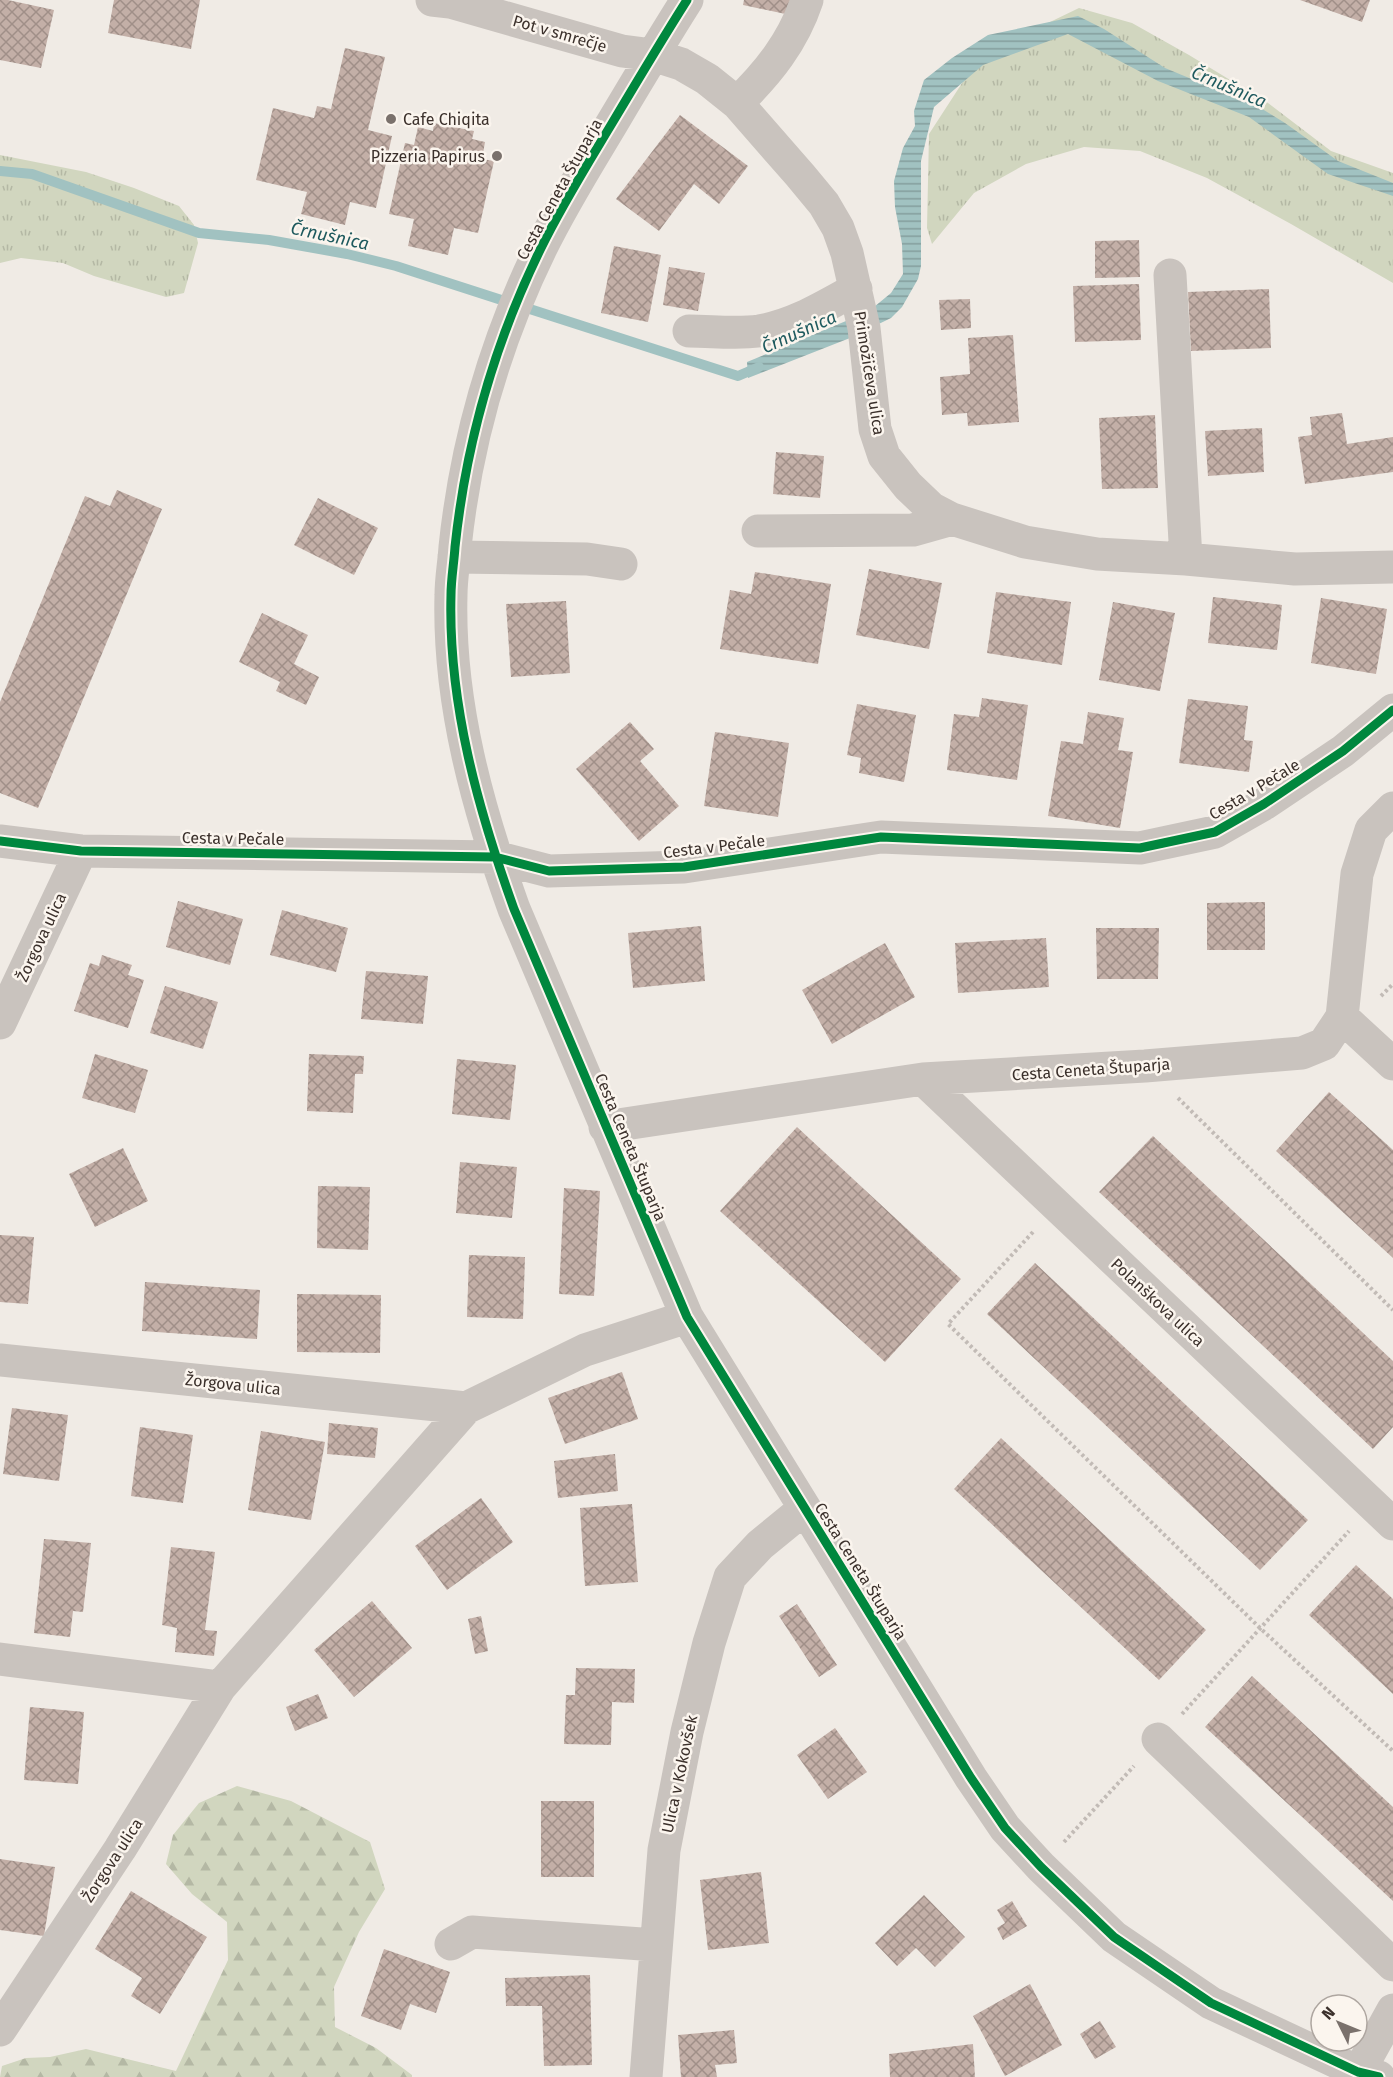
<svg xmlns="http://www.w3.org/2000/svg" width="1393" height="2077" font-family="'Fira Sans',sans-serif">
<defs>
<pattern id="grass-tufts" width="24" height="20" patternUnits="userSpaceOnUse" patternTransform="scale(1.5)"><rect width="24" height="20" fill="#d1d6bf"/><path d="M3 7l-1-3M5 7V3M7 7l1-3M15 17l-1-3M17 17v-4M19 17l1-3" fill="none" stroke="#b4b8a4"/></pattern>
<pattern id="forest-firs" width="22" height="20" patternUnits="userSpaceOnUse" patternTransform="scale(1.5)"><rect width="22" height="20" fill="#d1d6bf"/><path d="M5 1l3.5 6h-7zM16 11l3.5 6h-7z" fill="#b4b8a4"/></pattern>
<pattern id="water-rules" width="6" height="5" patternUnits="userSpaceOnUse" patternTransform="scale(1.5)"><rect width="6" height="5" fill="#a1c2c1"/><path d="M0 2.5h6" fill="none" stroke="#849e9d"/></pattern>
<pattern id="building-cross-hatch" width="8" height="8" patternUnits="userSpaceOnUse" patternTransform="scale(1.5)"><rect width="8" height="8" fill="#c3afa7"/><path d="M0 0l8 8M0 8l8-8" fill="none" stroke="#a08f88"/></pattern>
</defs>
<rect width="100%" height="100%" fill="#f0ebe5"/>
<!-- grass -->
<path fill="url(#grass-tufts)" d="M1079,8L1132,23L1189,55L1268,103L1331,151L1393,173V283L1291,224L1207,178L1140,151L1084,147L1026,164L974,193L932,244L927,228L929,134L966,77L1021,36Z
M0,155L86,172L134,188L179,206L194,225L198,243L184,293L166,297L94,276L63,263L21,258L0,263Z"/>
<!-- forest -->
<path fill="url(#forest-firs)" d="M237,1786L291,1801L370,1842L385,1889L359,1932L334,1987L335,2027L376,2048L412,2075V2077H0L2,2066L26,2058L50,2057L86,2049L176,2071L228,1960L227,1922L192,1894L166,1864L173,1835L199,1803Z"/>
<!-- water -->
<path fill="url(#water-rules)" d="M1078,16L1104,29L1165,68L1259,107L1285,123L1338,161L1393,183V196L1328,174L1249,117L1158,81L1068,34L983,65L934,107L921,161V266L918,279L902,307L891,318L850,338L748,378L747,362L846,321L874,307L891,293L903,274L902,244L895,207L894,181L903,148L915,126L914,111L924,80L952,58L988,35Z"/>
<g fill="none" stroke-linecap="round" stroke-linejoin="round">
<!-- stream -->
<path stroke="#a1c2c1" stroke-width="10" d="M0,171L32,174L199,233L269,240L347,254L396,266L738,376L759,367"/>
</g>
<!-- building -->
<path fill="url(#building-cross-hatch)" d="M0,0H8L54,10L41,68L0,60Z
M114,0H200L191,49L108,33Z
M744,0H798L795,16L743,5Z
M1300,0H1370L1362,22Z
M345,48L385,57L368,130L392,136L376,208L350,202L345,225L301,214L307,192L256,180L273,108L314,118L317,106L331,109Z
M680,115L748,166L719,204L694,184L659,231L616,199Z
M434,123L474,131L472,139L485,142L482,159L494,161L478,233L454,228L448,255L408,246L414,219L389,214L405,143L414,145L418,127L433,131Z
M1139,240L1140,277L1095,278V241Z
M614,246L661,255L648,322L601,313Z
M669,267L705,273L698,311L663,305Z
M1139,284L1141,340L1075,342L1073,286Z
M1269,289L1271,348L1191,351L1188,292Z
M970,299L971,328L941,330L939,300Z
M1013,335L1019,422L968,426L967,413L942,415L940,377L970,374L968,338Z
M1342,413L1347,444L1393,437V472L1305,484L1298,437L1312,435L1310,417Z
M1155,415L1158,488L1102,489L1099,418Z
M1262,428L1264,472L1208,476L1205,431Z
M776,452L824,456L820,498L773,494Z
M117,490L162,509L38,808L0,793V702L85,496L110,506Z
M318,498L378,528L354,575L294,545Z
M869,569L942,583L929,649L856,635Z
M755,572L831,584L818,664L720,649L730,590L751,594Z
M996,592L1071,602L1062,665L987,653Z
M1213,597L1282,605L1277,650L1208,643Z
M1321,598L1387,609L1376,674L1311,663Z
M566,601L570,673L511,677L506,604Z
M1113,602L1175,613L1160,691L1099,680Z
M262,613L308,635L294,664L319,677L306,705L276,691L280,682L239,662Z
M982,698L1028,705L1017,780L947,770L954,714L979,717Z
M1188,699L1248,706L1244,740L1253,741L1249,772L1179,763Z
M857,704L916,715L904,782L859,773L861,758L847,755Z
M1088,712L1124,718L1118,750L1133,752L1120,828L1048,816L1061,741L1083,744Z
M630,722L654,749L640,761L679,806L639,841L576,769Z
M715,732L789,743L778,817L704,806Z
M178,901L243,919L230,965L166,947Z
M1265,902V950H1207V903Z
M282,910L348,928L336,972L270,955Z
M701,926L705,981L633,988L628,933Z
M1096,928H1159L1158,979H1097Z
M1046,938L1049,987L958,993L955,943Z
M885,943L915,997L832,1044L802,990Z
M102,955L132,965L128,975L144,980L128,1028L74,1011L90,963L99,966Z
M366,971L428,976L423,1024L361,1019Z
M165,986L218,1002L203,1049L150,1033Z
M95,1054L148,1070L135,1113L82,1098Z
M309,1054L364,1056L363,1074H355L353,1113L307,1111Z
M457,1059L516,1065L510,1120L452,1114Z
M1329,1092L1393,1150V1258L1276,1151Z
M797,1127L961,1279L885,1362L720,1211Z
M1153,1136L1393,1361V1427L1373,1449L1099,1192Z
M123,1148L148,1201L95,1227L69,1174Z
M460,1162L517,1167L512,1218L456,1213Z
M318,1186L370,1187L368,1250L317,1248Z
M564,1188L600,1191L594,1296L559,1294Z
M0,1235L34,1237L28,1304L0,1302Z
M469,1255L525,1257L523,1319L467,1317Z
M1035,1263L1308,1520L1260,1570L987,1314Z
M145,1282L260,1290L257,1339L142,1331Z
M297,1294L381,1295L380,1353L297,1352Z
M622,1372L638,1419L565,1444L548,1398Z
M12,1408L68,1415L59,1481L3,1474Z
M329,1423L378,1428L375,1458L327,1454Z
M140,1427L193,1435L183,1503L131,1496Z
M261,1431L325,1442L311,1520L248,1510Z
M1001,1438L1206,1630L1159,1680L954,1489Z
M615,1454L618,1491L558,1498L554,1461Z
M481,1498L513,1542L447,1590L415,1546Z
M632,1504L638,1582L585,1586L580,1508Z
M44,1539L91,1543L83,1612L73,1611L70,1637L34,1633Z
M171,1547L215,1552L205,1630L217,1631L214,1656L175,1652L177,1628L162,1625Z
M1356,1565L1393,1599V1694L1309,1615Z
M372,1601L412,1648L354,1697L314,1650Z
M797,1604L837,1665L819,1677L779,1616Z
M481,1616L488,1651L475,1654L468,1619Z
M576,1668L635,1669L634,1703L612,1702L611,1745L564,1744L566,1695H575Z
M1252,1676L1393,1807V1901L1205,1727Z
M318,1694L328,1718L295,1731L286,1707Z
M30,1707L84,1712L78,1784L24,1780Z
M835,1728L867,1772L828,1799L797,1755Z
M541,1801H594V1877H541Z
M0,1859L55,1867L44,1936L0,1930Z
M761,1872L769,1943L708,1950L700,1880Z
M131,1891L207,1937L160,2014L131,1996L142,1978L95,1949Z
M924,1895L965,1937L935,1967L916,1948L897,1966L875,1943Z
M1012,1901L1027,1926L1003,1940L997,1928L1005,1923L997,1910Z
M384,1949L450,1972L436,2013L410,2004L401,2030L361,2016Z
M590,1975L592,2065L544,2066L542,2006H506L505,1978Z
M1030,1984L1062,2045L1005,2076L973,2016Z
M1100,2021L1116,2047L1095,2059L1080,2034Z
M734,2030L737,2063L715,2065L717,2077H681L678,2035Z
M973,2044L975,2077H890L889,2054Z"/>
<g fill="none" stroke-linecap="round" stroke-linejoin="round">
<!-- path -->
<path stroke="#c2bbb6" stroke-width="4" stroke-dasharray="3 3" stroke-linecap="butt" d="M1381,996L1393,984
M1178,1098L1393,1310
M1033,1232L948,1324L1260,1628L1393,1751
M1182,1714L1349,1531
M1064,1842L1134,1766"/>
<!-- minor -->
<path stroke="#c9c3be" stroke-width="33" d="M432,0L450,2L622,51L653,55L681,64L707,79L737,103L800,175L824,204L838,228L847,253L864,328L875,429L884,456L908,486L931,508L952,519L1025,542L1097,554L1186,559L1295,569L1393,567
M687,0C661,41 636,83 611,125C587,165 562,205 541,248C495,342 466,443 455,547C454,563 451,579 451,595C448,703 478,809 514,909L687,1317L971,1778L1005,1828L1041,1867L1114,1937L1211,2003L1358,2072L1379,2077
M737,103C768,73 793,42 807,0
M1170,275L1186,559
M689,331C712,331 736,334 759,331C795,325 825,306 856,289
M758,531L913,530L952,519
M454,557L587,559L621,564
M0,841L81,851L495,857L549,871L684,867L881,837L1140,848L1215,832L1264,804L1343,751L1393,710
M1342,1017L1393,1064
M0,1023L81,851
M923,1079L1393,1524
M605,1127L923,1079L1145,1066L1302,1053L1324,1044L1342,1017L1357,874L1371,830L1393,808
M0,1360L466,1408
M0,1659L220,1687
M1158,1739L1393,1965
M451,1944L472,1932L656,1945
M0,2030L120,1849L220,1687L466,1408L585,1350L687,1317
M646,2077L664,1850L687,1732L709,1643L730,1577L760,1545L804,1509
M1356,2077L1393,2010"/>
<!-- cycleway casing -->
<g stroke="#fbf5ee" stroke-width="13">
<path id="cycleway" d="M687,0C661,41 636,83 611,125C587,165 562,205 541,248C495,342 466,443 455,547C454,563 451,579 451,595C448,703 478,809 514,909L687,1317L971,1778L1005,1828L1041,1867L1114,1937L1211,2003L1358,2072L1379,2077
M0,841L81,851L495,857L549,871L684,867L881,837L1140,848L1215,832L1264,804L1343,751L1393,710"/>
</g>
<!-- cycleway -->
<use href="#cycleway" stroke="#00873e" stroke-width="9"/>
</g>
<!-- markers -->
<g fill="#7a716c" stroke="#fbf5ee" stroke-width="2">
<circle cx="391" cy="119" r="6"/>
<circle cx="497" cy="156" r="6"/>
</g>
<g text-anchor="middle" stroke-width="5" stroke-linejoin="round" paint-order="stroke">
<!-- street labels -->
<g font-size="16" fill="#3b302b" stroke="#fbf5ee">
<text transform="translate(560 33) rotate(16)" y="6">Pot v smrečje</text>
<text transform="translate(559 189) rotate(-61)" y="6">Cesta Ceneta Štuparja</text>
<text transform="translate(870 373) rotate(81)" y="6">Primožičeva ulica</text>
<text transform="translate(1254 789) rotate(-31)" y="6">Cesta v Pečale</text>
<text transform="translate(233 838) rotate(1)" y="6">Cesta v Pečale</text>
<text transform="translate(714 846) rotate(-7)" y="6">Cesta v Pečale</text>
<text transform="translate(41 937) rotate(-65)" y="6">Žorgova ulica</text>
<text transform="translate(1091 1069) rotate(-4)" y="6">Cesta Ceneta Štuparja</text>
<text transform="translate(631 1147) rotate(67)" y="6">Cesta Ceneta Štuparja</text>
<text transform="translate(1158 1302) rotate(43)" y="6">Polanškova ulica</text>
<text transform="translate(233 1384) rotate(6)" y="6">Žorgova ulica</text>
<text transform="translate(861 1571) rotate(58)" y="6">Cesta Ceneta Štuparja</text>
<text transform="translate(679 1774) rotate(-78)" y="6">Ulica v Kokovšek</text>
<text transform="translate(112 1860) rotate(-57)" y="6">Žorgova ulica</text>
</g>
<!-- poi labels -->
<g font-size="16" fill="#3b302b" stroke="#fbf5ee" text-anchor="start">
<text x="403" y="125">Cafe Chiqita</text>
<text x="485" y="162" text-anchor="end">Pizzeria Papirus</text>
</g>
<!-- water labels -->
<g font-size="18" font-style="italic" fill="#1f5a5e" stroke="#fbf5ee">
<text transform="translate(1229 87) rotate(23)" y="6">Črnušnica</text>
<text transform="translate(330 236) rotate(12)" y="6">Črnušnica</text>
<text transform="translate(799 332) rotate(-24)" y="6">Črnušnica</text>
</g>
</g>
<!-- north arrow -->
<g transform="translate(1339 2023) rotate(313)"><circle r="28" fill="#fbf5ee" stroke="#aea6a0" stroke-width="1.5"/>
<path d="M0-4.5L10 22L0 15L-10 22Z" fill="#7a716c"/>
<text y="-9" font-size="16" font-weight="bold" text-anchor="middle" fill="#3b302b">N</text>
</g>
</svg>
